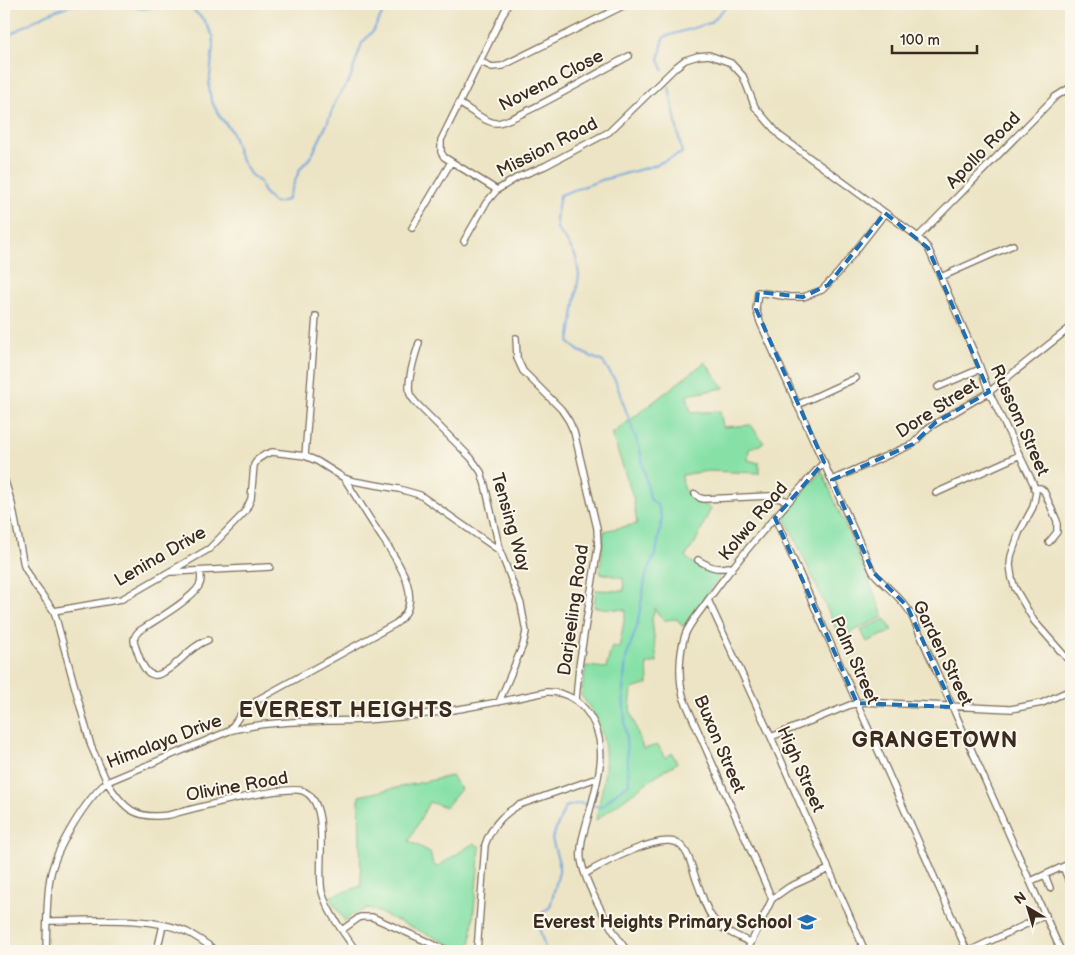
<svg xmlns="http://www.w3.org/2000/svg" width="1075" height="955" font-family="'Balsamiq Sans',sans-serif">
<rect width="100%" height="100%" fill="#fbf7ec"/>
<filter id="ink" filterUnits="userSpaceOnUse"><feTurbulence type="fractalNoise" baseFrequency=".02" numOctaves="2"/><feDisplacementMap in="SourceGraphic" scale="10" xChannelSelector="R" yChannelSelector="G"/><feConvolveMatrix kernelMatrix="1 2 1 2 8 2 1 2 1" color-interpolation-filters="sRGB"/></filter>
<filter id="wash" filterUnits="userSpaceOnUse"><feTurbulence type="fractalNoise" baseFrequency=".0096" numOctaves="4" result="noise"/><feDisplacementMap in="SourceGraphic" scale="20" xChannelSelector="R" yChannelSelector="G"/><feGaussianBlur stdDeviation="1.12" result="paint"/><feColorMatrix in="noise" values="0 0 0 0 0 0 0 0 0 0 0 0 0 0 0 0 0 1.4 0 .05"/><feComposite in="paint" operator="in"/></filter>
<g filter="url(#wash)">
<rect width="100%" height="100%" fill="#ece4c4"/>
<!-- green -->
<path fill="#87e1a7" stroke="#618662" d="M705,362L724,388L687,395L691,413L720,411L723,427L751,425L764,443L749,449L748,460L759,463V473L708,471L682,475C683,497 693,499 711,508L695,543L685,557L700,568L717,576L724,571L683,627L677,619L664,620L658,614L655,608L652,619L657,662L647,664L648,684L632,689L630,709L643,749L658,745L665,758L672,753L677,763L657,775L596,820C606,767 616,742 581,695L586,666L606,668L612,646L619,648L626,610L594,607L596,590L624,591L623,578L600,573L604,531L637,524L633,497L612,434Z
M822,471L884,617L840,637L784,515Z
M886,619L892,631L867,642L861,630Z
M451,776L461,789L446,807L429,802L409,841L430,852L433,864L437,867L474,843L480,847L470,951H465L369,908L352,915L345,921L329,897L361,886L359,796Z"/>
<g fill="none" stroke-linecap="round" stroke-linejoin="round">
<!-- stream -->
<path stroke="#6fa5dd" stroke-width="2" d="M118,4L142,9L177,4
M183,4L192,9L204,20L213,36V47L209,87L211,100L220,117L231,130L240,157L250,174L260,182L263,191L274,203L287,200L300,169L312,155L327,124L336,100L350,79L362,43L373,31L384,11V4
M4,38C27,25 52,8 79,4
M663,70L659,59L664,37L710,23L729,4
M546,951L538,924L541,914L550,907L559,872V863L552,839L565,807L580,803L601,807L616,793L629,784L623,691L626,658L637,626L646,575L656,553L662,519L658,506L650,499L640,450L615,380L603,362L579,351L569,343L579,275L576,257L568,243L557,229L556,218L560,195L602,180L653,166L682,153L669,87"/>
</g>
</g>
<g filter="url(#ink)">
<g fill="none" stroke-linecap="round" stroke-linejoin="round">
<!-- minor casing -->
<g stroke="#796b58" stroke-width="8">
<path id="minor" d="M508,4L441,140V152L444,157L497,190L518,177L545,166L609,132L676,67L685,60L698,56L709,55L731,63L743,76L755,107L780,136L906,228L918,237L928,248L977,359L989,392L1033,483L1036,492L1033,507L1019,533L1011,556L1010,565L1012,579L1015,588L1034,621L1071,663
M481,62L492,67L502,66L627,4
M459,103C469,109 486,123 496,123C509,125 610,66 629,56
M885,213L839,272L822,290L803,297H789L758,292L756,309L760,322L873,572C885,587 902,597 911,614L1061,951
M412,228L451,162
M918,237L1055,97L1071,87
M464,241L486,203L497,190
M941,277L1013,245
M516,338L517,358L523,371L561,409L569,421L574,432L597,528L598,547L579,666L576,700
M419,343C415,356 406,382 410,394C412,399 416,403 420,407L471,458L481,472L485,485L500,551L521,604L526,632L523,645L499,702
M938,387L980,369
M797,405L856,378
M305,456L316,316
M4,478L12,504L24,566L34,584L54,611L91,746L107,782L229,731C277,718 328,723 377,719C434,715 490,704 546,692C584,690 605,730 600,765C597,790 588,815 582,840C581,847 580,853 581,859C585,885 611,930 627,951
M832,480L913,444L928,428L989,392L1071,327
M1034,488H1040L1044,491L1057,521V532L1049,542
M936,493L1020,455
M695,494L700,498L704,499L769,496L789,501
M775,518L967,951
M698,560C710,567 716,570 729,567L732,569
M200,571C201,576 202,581 199,586C191,600 154,621 139,631C133,637 133,641 136,648C139,656 142,668 149,673C152,675 156,676 160,674C177,668 188,647 208,640
M172,572L270,567
M708,600L771,737L865,951
M54,611L122,599L209,549L245,512L251,499L254,465L258,459L266,454L272,452L305,456L317,461L344,478L353,481L399,489L420,495L500,551
M229,731L241,714L259,699L395,624C430,600 393,555 377,530C366,513 355,495 344,478
M771,737L850,705L863,702L1011,709L1042,703L1071,690
M1063,867L1068,879
M585,874C602,864 664,830 680,845C691,854 693,874 699,887C703,898 707,913 715,921C723,931 740,937 751,943
M1045,875L1050,888
M1031,881L1071,863
M772,899L684,699C678,680 679,654 685,635C690,622 701,611 708,600C743,551 784,507 824,462
M47,921C90,921 148,915 187,932C197,937 207,944 216,951
M342,930L360,917H372L448,951
M46,951C47,927 46,902 50,878C55,850 85,800 107,782C124,809 136,820 169,815C192,809 285,784 303,791C332,803 316,867 322,892C328,913 344,933 356,951
M157,951L163,925
M477,951L485,845C491,827 503,814 519,805L597,778
M747,951L772,899L789,887L829,869
M969,951L1046,915"/>
</g>
<!-- minor -->
<use href="#minor" stroke="#fff" stroke-width="5.5"/>
</g>
</g>
<!-- marked area -->
<path fill="none" stroke="#1f6fb2" stroke-width="4" stroke-dasharray="10 6" stroke-linejoin="round" d="M885,213L928,248L989,392L936,422L913,444L832,480L873,572L907,606L953,707L857,703L775,518L824,462L756,309L758,292L803,297L828,285Z"/>
<!-- icons -->
<defs>
<g id="school-bare" transform="scale(1.5)"><path d="M0-5L7-2L0 1L-7-2ZM-4 1L0 2.5L4 1V4Q0 6-4 4Z" fill="#1f6fb2" stroke="#fbf7ec" stroke-width="2.5" paint-order="stroke"/></g>
</defs>
<g fill-rule="evenodd">
<use href="#school-bare" x="807" y="922"/>
</g>
<g text-anchor="middle" stroke-width="4" stroke-linejoin="round" paint-order="stroke">
<!-- street labels -->
<g font-size="18" fill="#3b2a1e" stroke="#fbf7ec">
<text transform="translate(551 80) rotate(-27)" y="6">Novena Close</text>
<text transform="translate(547 147) rotate(-27)" y="6">Mission Road</text>
<text transform="translate(983 150) rotate(-46)" y="6">Apollo Road</text>
<text transform="translate(937 408) rotate(-33)" y="6">Dore Street</text>
<text transform="translate(1020 420) rotate(66)" y="6">Russom Street</text>
<text transform="translate(753 521) rotate(-50)" y="6">Kolwa Road</text>
<text transform="translate(511 522) rotate(74)" y="6">Tensing Way</text>
<text transform="translate(160 556) rotate(-30)" y="6">Lenina Drive</text>
<text transform="translate(573 610) rotate(-82)" y="6">Darjeeling Road</text>
<text transform="translate(943 653) rotate(64)" y="6">Garden Street</text>
<text transform="translate(855 660) rotate(66)" y="6">Palm Street</text>
<text transform="translate(164 741) rotate(-21)" y="6">Himalaya Drive</text>
<text transform="translate(720 744) rotate(67)" y="6">Buxon Street</text>
<text transform="translate(801 769) rotate(66)" y="6">High Street</text>
<text transform="translate(237 786) rotate(-10)" y="6">Olivine Road</text>
</g>
<!-- poi labels -->
<g font-size="18" font-weight="bold" fill="#3b2a1e" stroke="#fbf7ec" text-anchor="end">
<text x="792" y="928">Everest Heights Primary School</text>
</g>
<!-- district labels -->
<g font-size="22" font-weight="bold" letter-spacing="1" fill="#3b2a1e" stroke="#fbf7ec">
<text x="346" y="717">EVEREST HEIGHTS</text>
<text x="935" y="747">GRANGETOWN</text>
</g>
</g>
<!-- margin -->
<rect width="1075" height="955" fill="none" stroke="#fbf7ec" stroke-width="20"/>
<!-- north arrow -->
<g transform="translate(1028 908) rotate(322)" stroke="#fbf7ec" stroke-width="4" paint-order="stroke">
<path d="M0-4L9 19L0 12L-9 19Z" fill="#3b2a1e"/>
<text y="-8" font-size="14" font-weight="bold" text-anchor="middle" fill="#3b2a1e">N</text>
</g>
<!-- scale -->
<path d="M892 45v8h85v-8" fill="none" stroke="#3b2a1e" stroke-width="2.5"/>
<text x="900" y="45" font-size="15" fill="#3b2a1e" stroke="#fbf7ec" stroke-width="4" paint-order="stroke">100 m</text>
</svg>
